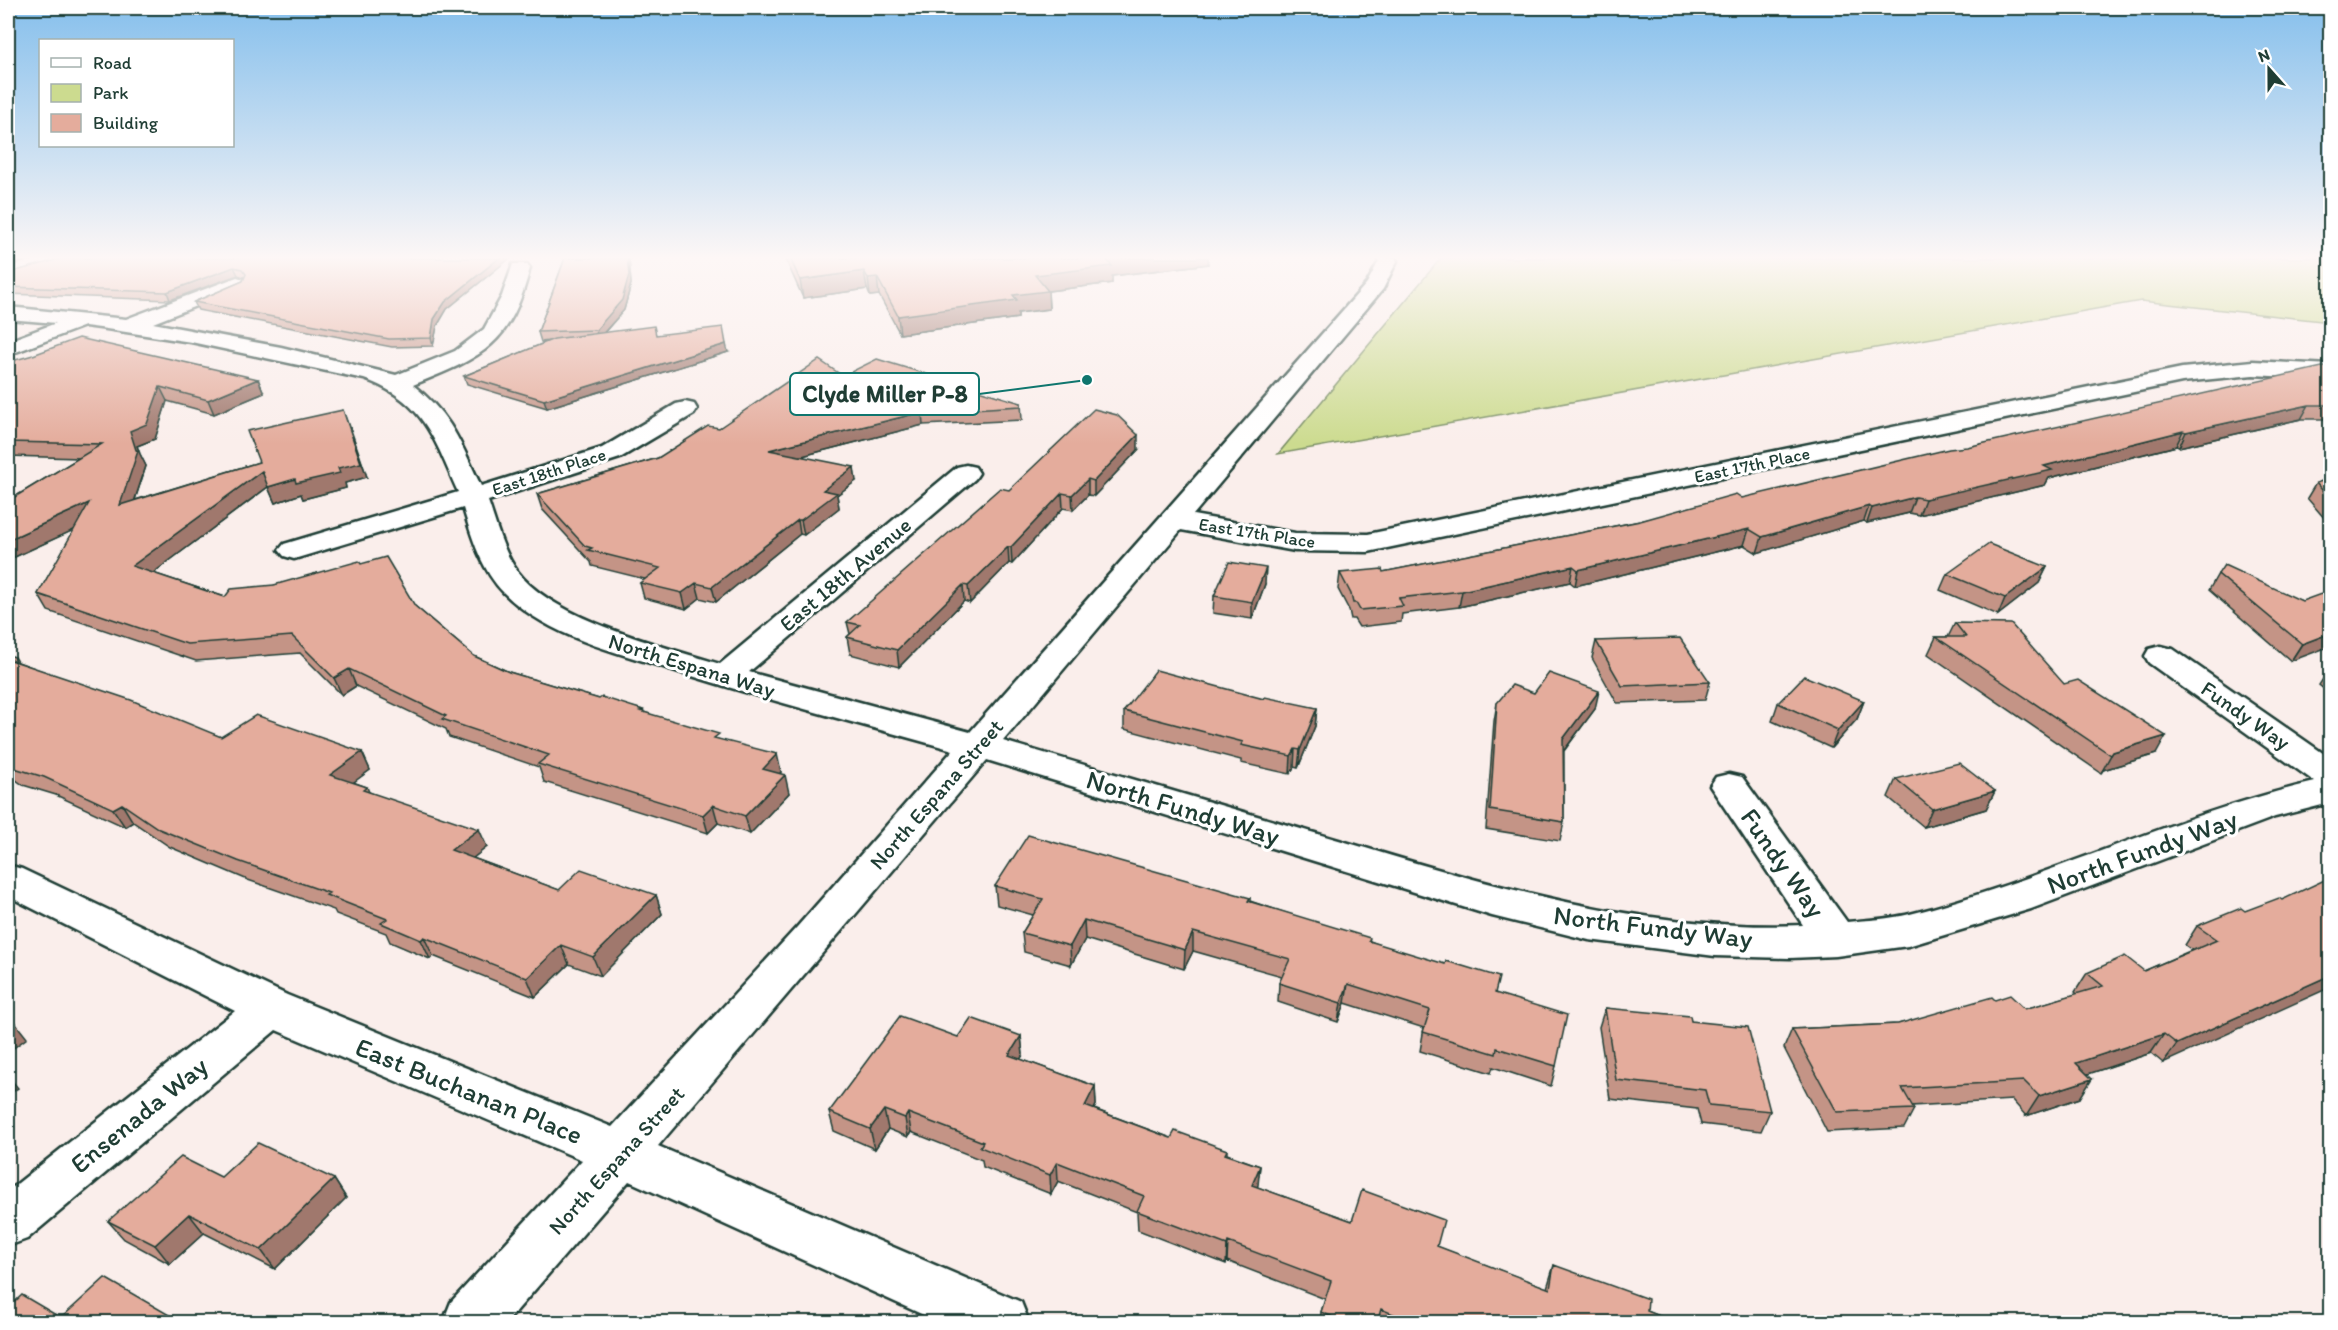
<svg xmlns="http://www.w3.org/2000/svg" width="2338" height="1330" font-family="Itim,sans-serif">
<rect width="100%" height="100%" fill="#faeeeb"/>
<filter id="ink" filterUnits="userSpaceOnUse"><feTurbulence type="fractalNoise" baseFrequency=".0167" numOctaves="2"/><feDisplacementMap in="SourceGraphic" scale="12" xChannelSelector="R" yChannelSelector="G"/><feConvolveMatrix kernelMatrix="1 2 1 2 8 2 1 2 1" color-interpolation-filters="sRGB"/></filter>
<g filter="url(#ink)">
<!-- green -->
<path fill="#ccdb8f" stroke="#768c62" stroke-width="1.5" d="M1441,258H2330V322L2141,301L1278,454Z"/>
<g fill="none" stroke-linecap="round" stroke-linejoin="round">
<!-- minor casing -->
<g stroke="#1f3d34" stroke-width="5">
<path id="minor" d="M41,258H72L70,262L8,279V267Z
M1377,258H1395L1397,261L1383,289L1193,515L1295,533L1368,534L2182,368L2253,361L2330,365V379L2253,375L2182,382L1368,552L1295,551L1181,530L1003,741C1116,774 1229,808 1342,841C1492,886 1645,932 1803,925L1710,786L1716,777L1729,774L1742,777L1847,922C1867,920 1890,919 1910,914C2048,879 2176,814 2315,782L2149,663L2145,656L2149,649L2161,646L2173,649L2330,758V803L2275,817L2031,909L1908,946L1836,956L1790,958L1715,956L1589,940L1492,916L987,760L658,1146L1021,1302L1029,1322H939L629,1181L507,1322H443L451,1302L582,1160L276,1030L27,1239L8,1246V1191L235,1011L8,896V865L22,869L287,995L612,1127L797,927L953,750C860,724 766,700 673,670C616,652 548,637 504,593C482,571 472,538 463,508L304,556L294,559L284,556L279,550L284,544L458,492C434,439 425,401 364,379L191,342L100,328L85,326L8,355V341L56,323L8,319V307L126,319L237,277L244,279L247,283L244,287L153,323L281,347L396,375L455,351L484,329L502,296L513,264H527L530,268C510,346 484,356 413,385C452,416 460,442 481,486L602,448L676,404L685,402L694,404L697,409L694,414L620,458L488,501C496,524 503,552 518,572C554,620 663,646 720,664L957,467L966,465L975,467L979,473L975,479L749,672L970,732L1367,283L1379,261Z"/>
</g>
<!-- minor -->
<use href="#minor" fill="#fff" fill-rule="evenodd"/>
</g>
<!-- wall -->
<path fill="#c49486" stroke="#1f3d34" stroke-width="1.5" d="M510,258L447,309L437,326L433,346L392,347L198,310L194,302L243,281L244,277L238,275L170,300L8,294V273Z
M565,258H629L631,284L624,310L604,333L656,335L728,352L547,408L467,384L464,376L549,341L541,342L538,332Z
M785,258H1208V264L1112,276V283L1048,291L1049,309L1018,313V318L900,334L879,295L870,296L867,289L803,298Z
M8,362L258,379L264,393L214,414L167,401L155,439L137,446L140,454L146,466L135,500L259,462L349,424L367,477L345,483L346,488L303,499L301,494L275,503L268,487L153,573L225,597L361,564L415,606L474,656L509,672L599,699L643,710L644,712L720,740L781,772L779,774L789,793L750,834L718,823L708,833L544,782L539,767L449,737L446,729L356,686L342,695L300,653L196,661L48,611L38,594L75,529L8,560V501L79,458L8,456Z
M2331,367V419H2301L2179,447L2176,446L2049,478L2045,485L1919,515L1909,513L1867,523L1864,521L1757,553L1744,545L1575,586L1570,582L1459,607L1402,614L1401,622L1359,627L1354,619H1351L1349,610L1338,589L1340,573L1383,572L1640,521Z
M843,376L1021,403L1022,420L923,425L802,456L856,481L837,495L839,508L804,535L800,534L716,602L700,598L686,609L644,598L640,583L645,579L592,566L591,562L590,561L542,509L537,494L658,458L719,428Z
M1138,450L1094,496L1088,495L1073,510L1063,508L1012,564L1009,563L970,603L964,601L899,667L850,654L847,637L850,634L847,622L1009,490Z
M2331,478V526L2307,498L2316,483Z
M2047,567L2039,583L1998,615L1940,590L1947,574Z
M2218,574L2302,601L2331,598L2291,661L2209,590Z
M1265,584L1252,619L1213,613L1214,596Z
M1955,623L2064,684L2156,754L2103,770L2101,773L1928,654L1936,637H1948Z
M1596,641L1710,682L1705,700L1617,703L1592,658Z
M8,655L15,657L18,662L221,737L362,752L370,770L353,782L367,787L369,792L487,847L473,858L559,890L656,895L662,914L601,976L569,964L535,997L433,956L430,959L390,942L386,933L336,914L334,910L248,880L170,847L133,822L125,827L56,795L23,785L8,774Z
M2330,668H2331V695L2319,685Z
M1534,693L1595,709L1564,751V822L1560,841L1486,829L1494,721L1497,703Z
M1264,699L1317,708L1315,726L1298,768L1294,767L1290,774L1241,763V760L1124,729V711Z
M1864,701L1857,719L1831,748L1772,721L1778,703Z
M1896,779L1995,791L1986,809L1924,827L1888,797Z
M995,886L1250,898V901L1370,941L1495,993L1556,1066L1551,1086L1493,1067L1491,1073L1420,1051L1424,1028L1345,1003L1338,1022L1278,1002L1279,983L1282,976L1193,951L1184,969L1085,939L1071,965L1024,952L1022,933L1033,915L997,905Z
M2282,900L2163,1063L2151,1053L2087,1074L2080,1098L2026,1116L2012,1100L1912,1106L1914,1109L1904,1128L1827,1132L1784,1048L1792,1029L1898,1024L1995,1000L2025,1009L2077,994L2075,992L2087,973L2144,971L2192,950L2185,945L2197,926Z
M1605,1008L1691,1021L1770,1111L1761,1131L1701,1124L1697,1109L1610,1099L1599,1027Z
M1021,1036L1023,1055L1020,1059L1095,1086L1096,1105L1094,1109L1171,1138L1227,1150V1154L1260,1166L1257,1187L1352,1221L1438,1247L1547,1288L1554,1265L1647,1311L1677,1323H1320L1321,1312L1325,1299L1227,1261L1226,1264L1138,1230L1137,1212L1058,1181L1051,1194L983,1167L982,1160L911,1132L908,1137L888,1129L875,1149L834,1131L829,1112L958,1037Z
M221,1177L334,1179L346,1198L275,1269L204,1233L170,1264L124,1239L108,1221Z"/>
<!-- shaded-wall -->
<path fill="#a0786d" stroke="#1f3d34" stroke-width="1.5" d="M8,258H33L8,265Z
M499,258H510L447,309L437,326L433,346L431,338L434,319L445,302Z
M627,258H629L631,284L624,310L598,339L596,330Z
M1117,258H1208V264L1112,276V283L1048,291L1049,309L1018,313V318L900,334L898,316L1013,295L1035,275L1106,259Z
M234,267L238,275L170,300L167,292Z
M864,271L867,289L803,298L800,280Z
M877,277L879,295L870,296L868,278Z
M726,344L728,352L547,408L544,400Z
M258,379L264,393L214,414L208,400Z
M160,387L167,401L155,439L137,446L140,454L146,466L128,520L120,505L130,431Z
M2309,405L2301,419L2179,447L2186,432Z
M343,410L367,477L345,483L346,488L303,499L301,494L275,503L268,487L295,479L338,468Z
M922,412L923,425L771,464L769,450Z
M2183,431L2176,446L2049,478L2045,485L1919,515L1925,499L2044,466Z
M1138,435V450L1094,496V481Z
M854,467L856,481L837,495L839,508L804,535L801,520L823,490Z
M262,471L269,486L141,582L132,566Z
M1088,479V495L1073,510L1072,495Z
M1062,493L1063,508L1012,564L1011,547Z
M1915,497L1909,513L1867,523L1872,508Z
M89,503L98,519L8,560V540Z
M1869,506L1864,521L1757,553L1762,537Z
M798,520L800,534L716,602L712,587Z
M1749,529L1744,545L1575,586L1578,570Z
M1008,547L1009,563L970,603L968,586Z
M1573,566L1570,582L1459,607L1462,591Z
M2047,567L2039,583L1998,615L2005,598Z
M1266,568L1265,584L1252,619V602Z
M696,583L700,598L686,609L682,593Z
M963,585L964,601L899,667L897,650Z
M2331,633V646L2291,661L2302,644Z
M349,669L356,686L342,695L334,678Z
M1599,691L1595,709L1559,757L1563,739Z
M1864,701L1857,719L1831,748L1838,730Z
M1317,708L1315,726L1298,768L1300,750Z
M2166,736L2156,754L2103,770L2101,773L2111,755L2113,752Z
M1295,749L1294,767L1290,774L1291,756Z
M362,752L370,770L339,793L330,775Z
M777,754L781,772L767,786L763,769Z
M785,775L789,793L750,834L745,816Z
M1995,791L1986,809L1924,827L1932,809Z
M122,804L133,822L125,827L113,809Z
M713,805L718,823L708,833L703,815Z
M479,829L487,847L459,869L451,850Z
M656,895L662,914L601,976L593,957Z
M1084,920L1085,939L1071,965L1070,946Z
M1193,932V951L1184,969L1185,950Z
M424,937L433,956L430,959L421,940Z
M561,945L569,964L535,997L527,978Z
M2331,975V987L2163,1063L2177,1044Z
M1348,984L1345,1003L1338,1022L1341,1003Z
M12,1019L27,1038L8,1052V1022Z
M2164,1034L2151,1053L2064,1082L2076,1063Z
M1021,1036L1023,1055L1011,1074L1009,1055Z
M8,1076L18,1088L8,1095Z
M2092,1079L2080,1098L2026,1116L2039,1096Z
M1095,1086L1096,1105L1086,1125L1085,1106Z
M884,1110L888,1129L875,1149L870,1129Z
M908,1113L911,1132L908,1137L905,1118Z
M1057,1162L1058,1181L1051,1194L1050,1175Z
M1260,1166L1258,1185L1251,1204L1252,1185Z
M334,1179L346,1198L275,1269L261,1250Z
M189,1214L204,1233L170,1264L155,1245Z
M1228,1242L1227,1261L1226,1264L1227,1245Z"/>
<!-- building -->
<path fill="#e4ac9c" stroke="#1f3d34" stroke-width="1.5" d="M63,258H499L445,302L434,319L431,338L389,339L194,302L243,281L246,274L242,269L234,267L167,292L8,287V273Z
M565,258H627L629,275L622,300L596,330L538,332Z
M790,258H1117L1106,259L1112,266L1035,275L1048,291L1013,295L1017,300L898,316L877,277L868,278L864,271L800,280Z
M654,326L656,335L723,327L726,344L544,400L464,376L554,339Z
M79,338L258,379L208,400L160,387L147,424L130,431L136,450L138,451L120,505L259,462L247,431L343,410L361,463L338,468L340,473L296,483L295,479L268,487L262,471L132,566L225,597L231,589L274,585L359,561L361,564L386,557L415,606L474,656L509,672L599,699L602,697L643,710L640,711L719,734L714,738L777,754L763,769L785,775L745,816L713,805L703,815L538,764L549,755L442,719L446,716L349,669L334,678L292,636L187,644L38,594L89,503L8,540V501L102,444L8,442V362L33,355Z
M877,359L1021,403V406L922,412L769,450L854,467L823,490L837,493L801,520H798L712,587L696,583L682,593L640,583L660,568L588,550L592,548L585,546L537,494L658,458L708,426L719,428L819,360L843,376Z
M2322,367H2331V405H2309L2186,432L2183,431L2044,466L2052,470L1925,499L1915,497L1872,508L1869,506L1762,537L1749,529L1578,570L1573,566L1462,591L1399,598L1403,606L1360,610L1356,603H1353L1351,594L1340,573L1382,569L1383,572L1640,521L1736,494L1742,498L1949,449L1967,447Z
M1094,409L1117,415L1138,435L1094,481L1088,479L1072,495L1062,493L1011,547H1008L968,586L963,585L897,650L847,637L860,625L847,622L1000,488L1009,490Z
M2331,478V500L2316,483Z
M1989,544L2047,567L2005,598L1947,574Z
M1229,562L1266,568L1252,602L1214,596Z
M2224,565L2302,601L2321,594L2331,598V633L2302,644L2218,574Z
M1955,623L2011,624L2064,684L2078,680L2166,736L2113,752L2111,755L1936,637H1966Z
M1680,638L1710,682L1622,686L1596,641Z
M8,659L131,700L221,737L256,715L362,752L330,775L367,787L363,790L479,829L451,850L559,890L581,869L656,895L593,957L561,945L527,978L424,937L421,940L381,923L387,919L326,895L329,893L238,861L159,829L122,804L113,809L44,777L11,767L8,765Z
M1156,670L1264,699L1265,697L1317,708L1300,750L1295,749L1291,756L1241,745L1243,742L1124,711Z
M1549,673L1599,691L1563,739L1564,822L1490,810L1497,703L1512,685L1534,693Z
M1804,676L1864,701L1838,730L1778,703Z
M1959,763L1995,791L1932,809L1896,779Z
M1028,835L1250,898L1248,901L1370,938L1369,941L1445,964L1446,961L1499,977L1495,993L1567,1015L1556,1066L1497,1048L1496,1054L1423,1032L1430,1010L1348,984L1341,1003L1279,983L1290,959L1193,932L1185,950L1084,920L1070,946L1022,933L1043,899L995,886Z
M2331,877V975L2177,1044L2164,1034L2076,1063L2092,1079L2039,1096L2024,1081L1902,1088L1914,1109L1837,1112L1792,1029L1898,1024L1992,997L1995,1000L2010,995L2025,1009L2103,986L2087,973L2125,956L2144,971L2217,940L2197,926L2241,908L2245,911L2279,898L2282,900Z
M1605,1008L1690,1016L1691,1021L1748,1027L1770,1111L1709,1105L1705,1090L1616,1080Z
M8,1016L12,1019L8,1022Z
M900,1016L958,1037L971,1018L1021,1036L1009,1055L1095,1086L1085,1106L1171,1138L1175,1131L1227,1150L1225,1154L1260,1166L1252,1185L1352,1221L1362,1190L1444,1220L1437,1246L1550,1289L1554,1265L1648,1299L1647,1311L1677,1323H1415L1381,1309L1377,1323H1347L1321,1312L1331,1281L1228,1242L1227,1245L1137,1211L1144,1196L1057,1162L1050,1175L980,1147L983,1142L908,1113L905,1118L884,1110L870,1129L829,1112Z
M258,1143L334,1179L261,1250L189,1214L155,1245L108,1221L181,1157L221,1177Z
M105,1278L183,1323H8V1308L22,1295L61,1318Z"/>
</g>
<!-- sky -->
<linearGradient id="sky" x2="0" y2="1"><stop stop-color="#85bfec"/><stop offset="0.58" stop-color="#fdf7f6"/><stop offset="1" stop-color="#fdf7f6" stop-opacity="0"/></linearGradient>
<rect width="2338" height="444" fill="url(#sky)"/>
<g text-anchor="middle" stroke-width="6" stroke-linejoin="round" paint-order="stroke">
<!-- far-street labels -->
<g font-size="18" fill="#1f3d34" stroke="#fff">
<text transform="translate(1752 465) rotate(-12)" y="6">East 17th Place</text>
<text transform="translate(549 472) rotate(-18)" y="6">East 18th Place</text>
<text transform="translate(1257 533) rotate(9)" y="6">East 17th Place</text>
</g>
<!-- street labels -->
<g font-size="22" fill="#1f3d34" stroke="#fff">
<text transform="translate(845 574) rotate(-40)" y="8">East 18th Avenue</text>
<text transform="translate(692 665) rotate(17)" y="8">North Espana Way</text>
<text transform="translate(2246 715) rotate(35)" y="8">Fundy Way</text>
<text transform="translate(936 794) rotate(-49)" y="8">North Espana Street</text>
<text transform="translate(616 1160) rotate(-48)" y="8">North Espana Street</text>
</g>
<!-- near-street labels -->
<g font-size="27" fill="#1f3d34" stroke="#fff">
<text transform="translate(1183 808) rotate(17)" y="9">North Fundy Way</text>
<text transform="translate(2142 852) rotate(-20)" y="9">North Fundy Way</text>
<text transform="translate(1783 863) rotate(55)" y="9">Fundy Way</text>
<text transform="translate(1653 927) rotate(7)" y="9">North Fundy Way</text>
<text transform="translate(469 1091) rotate(22)" y="9">East Buchanan Place</text>
<text transform="translate(139 1115) rotate(-39)" y="9">Ensenada Way</text>
</g>
</g>
<!-- callouts -->
<path fill="none" stroke="#0f766e" stroke-width="2" d="M1087 380L979 394"/>
<circle fill="#0f766e" stroke="#fff" stroke-width="2" cx="1087" cy="380" r="6"/>
<rect fill="#fff" stroke="#0f766e" stroke-width="2" x="790" y="373" width="189" height="42" rx="6"/>
<g font-size="24" text-anchor="middle" font-weight="bold" fill="#1f3d34">
<text x="885" y="402">Clyde Miller P-8</text>
</g>
<!-- margin -->
<rect width="2338" height="1330" fill="none" stroke="#fff" stroke-width="30"/>
<rect x="15" y="15" width="2308" height="1300" fill="none" stroke="#1f3d34" stroke-width="2" filter="url(#ink)"/>
<!-- legend -->
<rect x="39" y="39" width="195" height="108" fill="#ffffff" stroke="#a5b1ae" stroke-width="1.5"/>
<rect x="51" y="58" width="30" height="9" fill="#ffffff" stroke="#a5b1ae" stroke-width="1.5"/>
<text x="93" y="69" font-size="18" fill="#1f3d34">Road</text>
<rect x="51" y="84" width="30" height="18" fill="#ccdb8f" stroke="#a5b1ae" stroke-width="1.5"/>
<text x="93" y="99" font-size="18" fill="#1f3d34">Park</text>
<rect x="51" y="114" width="30" height="18" fill="#e4ac9c" stroke="#a5b1ae" stroke-width="1.5"/>
<text x="93" y="129" font-size="18" fill="#1f3d34">Building</text>
<!-- north arrow -->
<g transform="translate(2269 69) rotate(339)" stroke="#ffffff" stroke-width="4.5" paint-order="stroke">
<path d="M0-4.5L10 22L0 15L-10 22Z" fill="#1f3d34"/>
<text y="-9" font-size="16" font-weight="bold" text-anchor="middle" fill="#1f3d34">N</text>
</g>
</svg>
